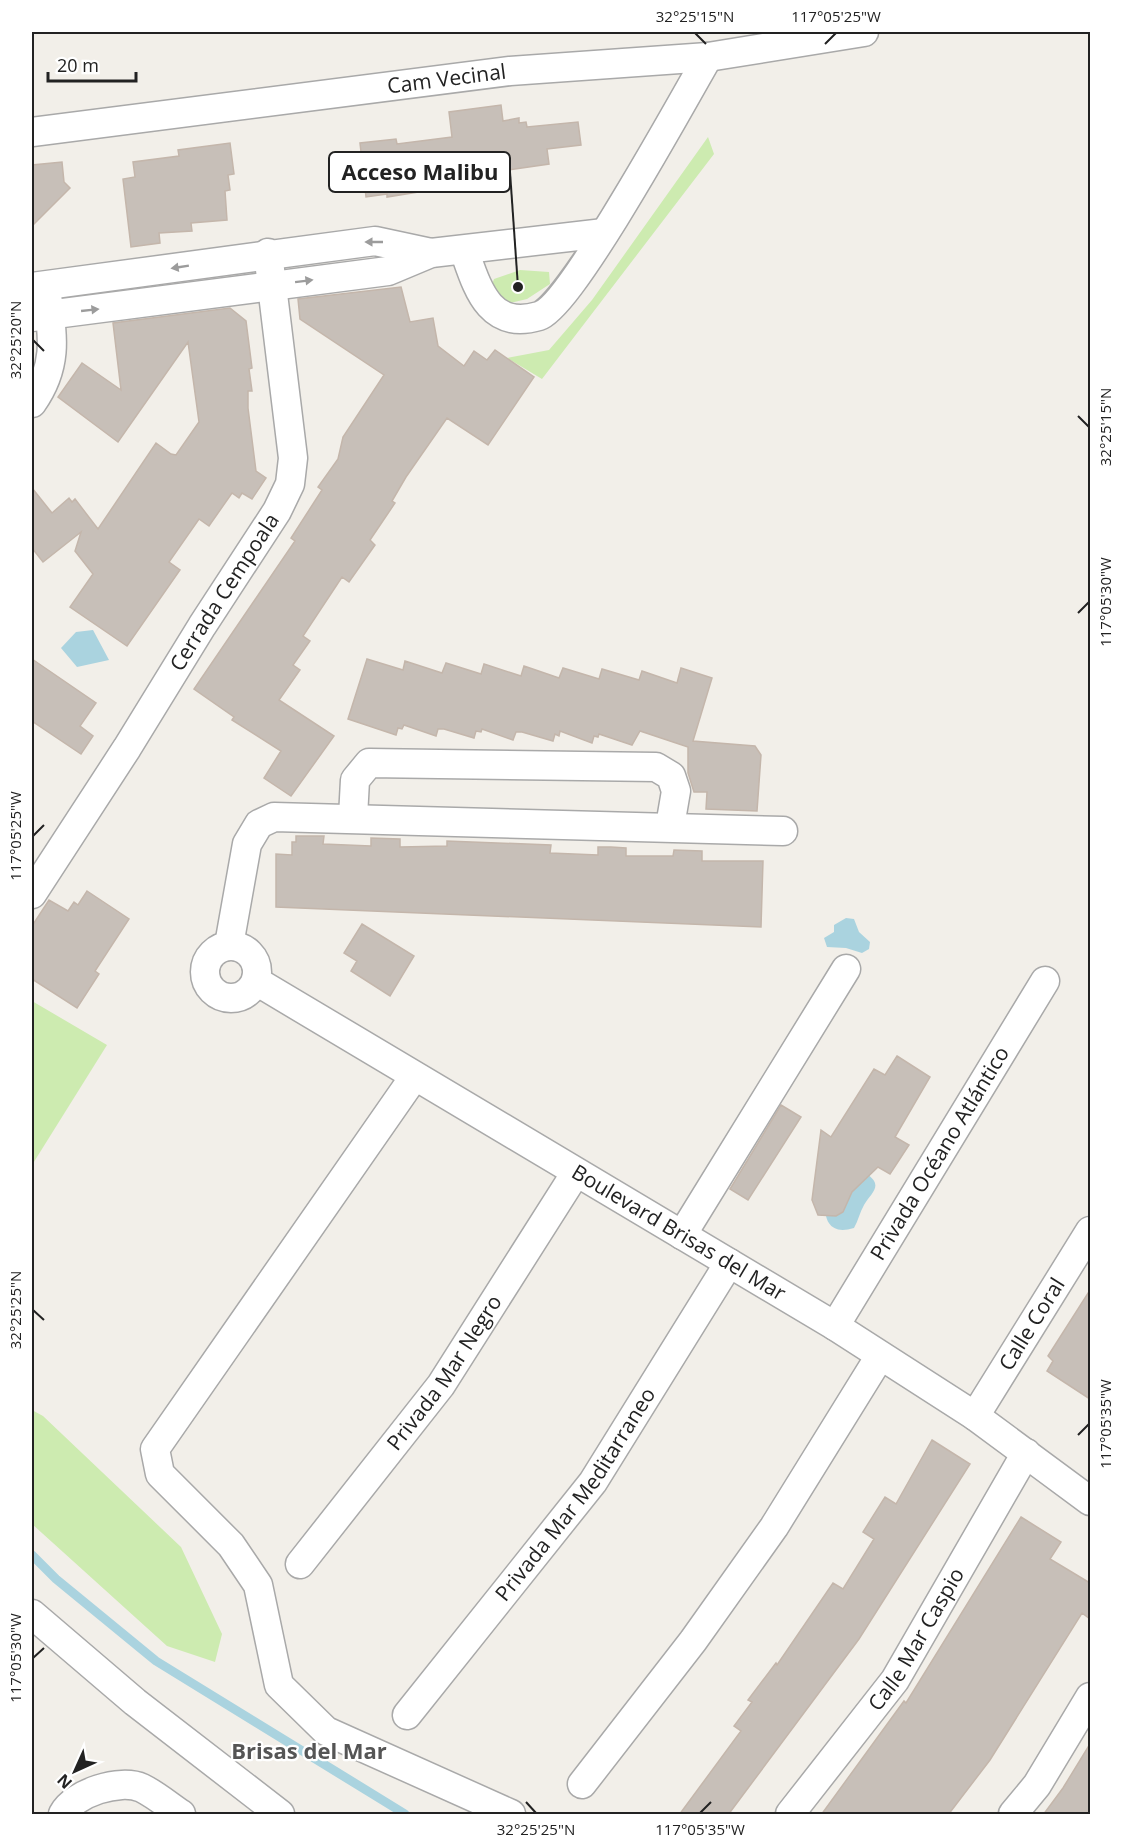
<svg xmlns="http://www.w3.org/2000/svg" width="1122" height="1846" font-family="'Open Sans',sans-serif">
<rect width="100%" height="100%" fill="#f2efe9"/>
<!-- grass -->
<path fill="#cdebb0" d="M708,137L714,154L542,379L507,358L549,350L592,300Z
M520,270L549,272L550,284L527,299L510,303L490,290L494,279Z
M32,1001L107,1045L32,1165Z
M32,1410L43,1416L181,1547L222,1634L215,1662L167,1646L32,1524Z"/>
<!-- water -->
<path fill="#aad3df" d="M93,630L109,660L77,667L61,648L76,632Z
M846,918L854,919L859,932L870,942L869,949L862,953L846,948L827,947L824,938L834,932V925Z
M867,1174C884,1186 871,1193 864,1205C860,1212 858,1221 854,1228C831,1235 824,1222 825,1202Z"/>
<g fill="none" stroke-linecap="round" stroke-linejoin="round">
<!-- stream -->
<path stroke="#aad3df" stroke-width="9" d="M32,1555L56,1579L156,1661L405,1814"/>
</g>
<!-- building -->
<path fill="#c7bfb8" stroke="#c4b6ab" stroke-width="1.5" d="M501,105L503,121L519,118V123L526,122L527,127L578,122L581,145L547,149L549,164L454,178L455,187L424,189V191L387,197V194L366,197L360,143L396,139L397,144L452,137L449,112Z
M230,143L234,174L228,175L230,190L225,191L227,220L191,223L192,231L159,233L160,243L131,247L123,179L135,177L133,162L179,156L178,150Z
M62,162L64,182L70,188L32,226V165Z
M401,287L410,322L433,318L438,346L464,366L474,351L487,360L495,350L534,377L488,445L447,418L406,477L392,501L395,503L370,540L375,545L349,582L342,577L303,636L310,641L293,665L300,670L279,700L334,736L291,796L264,778L281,751L232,720L234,717L194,689L295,541L291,538L322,490L318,487L338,459L343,437L384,375L300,319L298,299Z
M230,308L246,321L252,368L249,369L252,391H248V408L256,471L266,478L252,499L242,493L239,498L232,493L209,526L199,519L169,562L180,570L127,646L70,607L93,574L75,551L81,532L43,562L32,548V488L52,513L69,498L72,502L75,499L98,529L156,443L171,454L176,455L199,422L188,342L118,442L58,397L82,363L121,390L113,323Z
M32,659L96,703L80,726L93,736L81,754L32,721Z
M367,659L403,670L405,661L442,673L446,663L481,674L484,664L521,676L524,666L559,678L563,668L599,679L602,669L639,680L642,671L677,683L681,668L712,678L693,741L755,746L761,755L757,811L706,809L707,792H694L688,773V747L640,731L632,745L599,734L598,737L594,736L592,743L560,731L559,736L555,734L553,741L522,732H516L513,740L482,729L481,732L476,731L474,738L444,729H438L436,736L404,725L402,729L398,728L396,735L348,719Z
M296,836H324L323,844L371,846V838L400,839V847L447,846V841L551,845L550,853L598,855V847H611L626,848V856H673L674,850L702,851V861H763L761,927L276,907V854L292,855V842H296Z
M87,891L129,919L95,971L99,974L77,1008L32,979V926L49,900L68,911L74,902L78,905Z
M362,924L414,956L390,996L351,971L357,961L344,953Z
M897,1056L930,1077L895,1137L909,1145L890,1174L878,1167L852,1192L843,1212L836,1216L818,1215L812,1200L821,1130L831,1137L874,1069L885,1075Z
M781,1105L801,1117L748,1200L730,1189Z
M1090,1290V1399L1047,1371L1053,1361L1048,1356Z
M932,1440L970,1464L859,1639L728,1815H679L741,1731L734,1726L752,1702L748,1700L776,1663L777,1665L833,1583L843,1589L874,1539L863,1532L885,1497L896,1504Z
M1021,1517L1061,1542L1050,1559L1090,1583V1619L1082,1613L990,1760L948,1815H821L904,1701L906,1703Z
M1090,1744V1815H1043L1063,1788Z"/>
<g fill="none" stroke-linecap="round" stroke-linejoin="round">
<!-- minor casing -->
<g stroke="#a9a9a9" stroke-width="31">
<g id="minor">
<path id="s1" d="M32,132L510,71L708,57L864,32"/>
<path d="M464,250C477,286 488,331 539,316C570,307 685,97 708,57"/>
<path d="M32,287L375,241L431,253"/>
<path d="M32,317L388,271L431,253L604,233"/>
<path d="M32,403C57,368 54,338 47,296"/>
<path d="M353,817L355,780L369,763L656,767L671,776L676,791L670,826"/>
<path id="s2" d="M32,894L127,748L202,626L277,511L290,484L293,458L268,253"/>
<path d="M229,945L247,844L259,824L274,817L783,831"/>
<circle cx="231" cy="972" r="26"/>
<path id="s3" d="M256,981L835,1326L975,1416L1090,1501"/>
<path d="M414,1077L155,1449L160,1474L231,1545L258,1585L279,1685L326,1731L511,1814"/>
<path d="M682,1235L846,969"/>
<path id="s4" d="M835,1326L1045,981"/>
<path id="s5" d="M975,1416L1090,1231"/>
<path id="s6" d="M300,1564L441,1385L575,1174"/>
<path d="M32,1614L135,1702L280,1814"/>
<path id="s7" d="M407,1715L593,1482L729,1263"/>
<path d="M582,1784L693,1641L774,1527L880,1356"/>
<path d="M63,1814C74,1793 120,1778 142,1788C156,1795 169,1806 181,1814"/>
<path id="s8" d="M790,1814L895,1680L1026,1453"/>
<path d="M1013,1814L1037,1785L1090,1697"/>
</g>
</g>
<!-- minor -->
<use href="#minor" stroke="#fff" stroke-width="28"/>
</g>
<!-- one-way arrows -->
<defs><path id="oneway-solid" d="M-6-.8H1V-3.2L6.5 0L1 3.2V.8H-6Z" transform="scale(1.5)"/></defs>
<g fill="#9c9c9c">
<use href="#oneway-solid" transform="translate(374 242) rotate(180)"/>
<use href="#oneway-solid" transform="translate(180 267) rotate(171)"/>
<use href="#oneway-solid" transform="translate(304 281) rotate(-7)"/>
<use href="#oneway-solid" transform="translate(90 310) rotate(-6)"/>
</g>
<!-- ticks -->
<path fill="none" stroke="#222" stroke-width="2" d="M695,33L706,44M825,44L836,33M33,340L44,351M1078,416L1089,427M1078,613L1089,602M33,836L44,825M33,1310L44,1320M1078,1435L1089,1424M33,1658L44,1648M526,1802L536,1813M700,1813L711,1802"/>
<g text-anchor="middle" stroke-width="4.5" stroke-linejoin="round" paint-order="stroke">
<!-- street labels -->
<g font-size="21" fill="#222" stroke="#fff">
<text dy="7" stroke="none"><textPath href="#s1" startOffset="418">Cam Vecinal</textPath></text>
<text dy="7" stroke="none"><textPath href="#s2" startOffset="358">Cerrada Cempoala</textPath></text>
<text dy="7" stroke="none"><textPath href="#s4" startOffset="202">Privada Océano Atlántico</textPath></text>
<text dy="7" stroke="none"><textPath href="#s3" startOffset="492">Boulevard Brisas del Mar</textPath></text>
<text dy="7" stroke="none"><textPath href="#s5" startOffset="108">Calle Coral</textPath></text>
<text dy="7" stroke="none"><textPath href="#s6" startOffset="240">Privada Mar Negro</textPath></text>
<text dy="7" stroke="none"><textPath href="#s7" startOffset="278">Privada Mar Meditarraneo</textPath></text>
<text dy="7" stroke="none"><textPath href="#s8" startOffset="216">Calle Mar Caspio</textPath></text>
</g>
<!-- neighbourhood labels -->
<g font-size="22" font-weight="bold" fill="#555" stroke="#fff">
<text x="309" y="1759">Brisas del Mar</text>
</g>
</g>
<!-- callouts -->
<path fill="none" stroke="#222" stroke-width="2" d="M518 287L510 172"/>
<circle fill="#222" stroke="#fff" stroke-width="2" cx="518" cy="287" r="6"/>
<rect fill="#fff" stroke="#222" stroke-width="2" x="329" y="152" width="181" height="40" rx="6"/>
<g font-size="22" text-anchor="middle" font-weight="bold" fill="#222">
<text x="420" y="180">Acceso Malibu</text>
</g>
<!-- border -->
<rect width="1122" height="1846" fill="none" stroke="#ffffff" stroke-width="66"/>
<!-- north arrow -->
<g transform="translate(75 1771) rotate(225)" stroke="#ffffff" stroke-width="4.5" paint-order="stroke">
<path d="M0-4.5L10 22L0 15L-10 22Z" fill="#222222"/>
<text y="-9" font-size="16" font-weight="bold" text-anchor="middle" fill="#222222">N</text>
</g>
<!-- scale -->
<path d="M48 72v9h88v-9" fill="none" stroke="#222222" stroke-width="3"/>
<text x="57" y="72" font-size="18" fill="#222222" stroke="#ffffff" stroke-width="4.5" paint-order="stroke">20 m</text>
<rect x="33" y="33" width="1056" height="1780" fill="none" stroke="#222" stroke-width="2"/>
<g font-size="15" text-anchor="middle" fill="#222">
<text x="695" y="22">32°25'15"N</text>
<text x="836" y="22">117°05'25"W</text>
<text transform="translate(16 340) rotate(-90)" y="5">32°25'20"N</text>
<text transform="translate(1106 427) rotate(-90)" y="5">32°25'15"N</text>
<text transform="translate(1106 602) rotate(-90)" y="5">117°05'30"W</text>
<text transform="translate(16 836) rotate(-90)" y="5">117°05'25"W</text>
<text transform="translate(16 1310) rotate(-90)" y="5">32°25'25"N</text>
<text transform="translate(1106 1424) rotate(-90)" y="5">117°05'35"W</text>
<text transform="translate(16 1658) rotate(-90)" y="5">117°05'30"W</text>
<text x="536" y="1835">32°25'25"N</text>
<text x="700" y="1835">117°05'35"W</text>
</g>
</svg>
